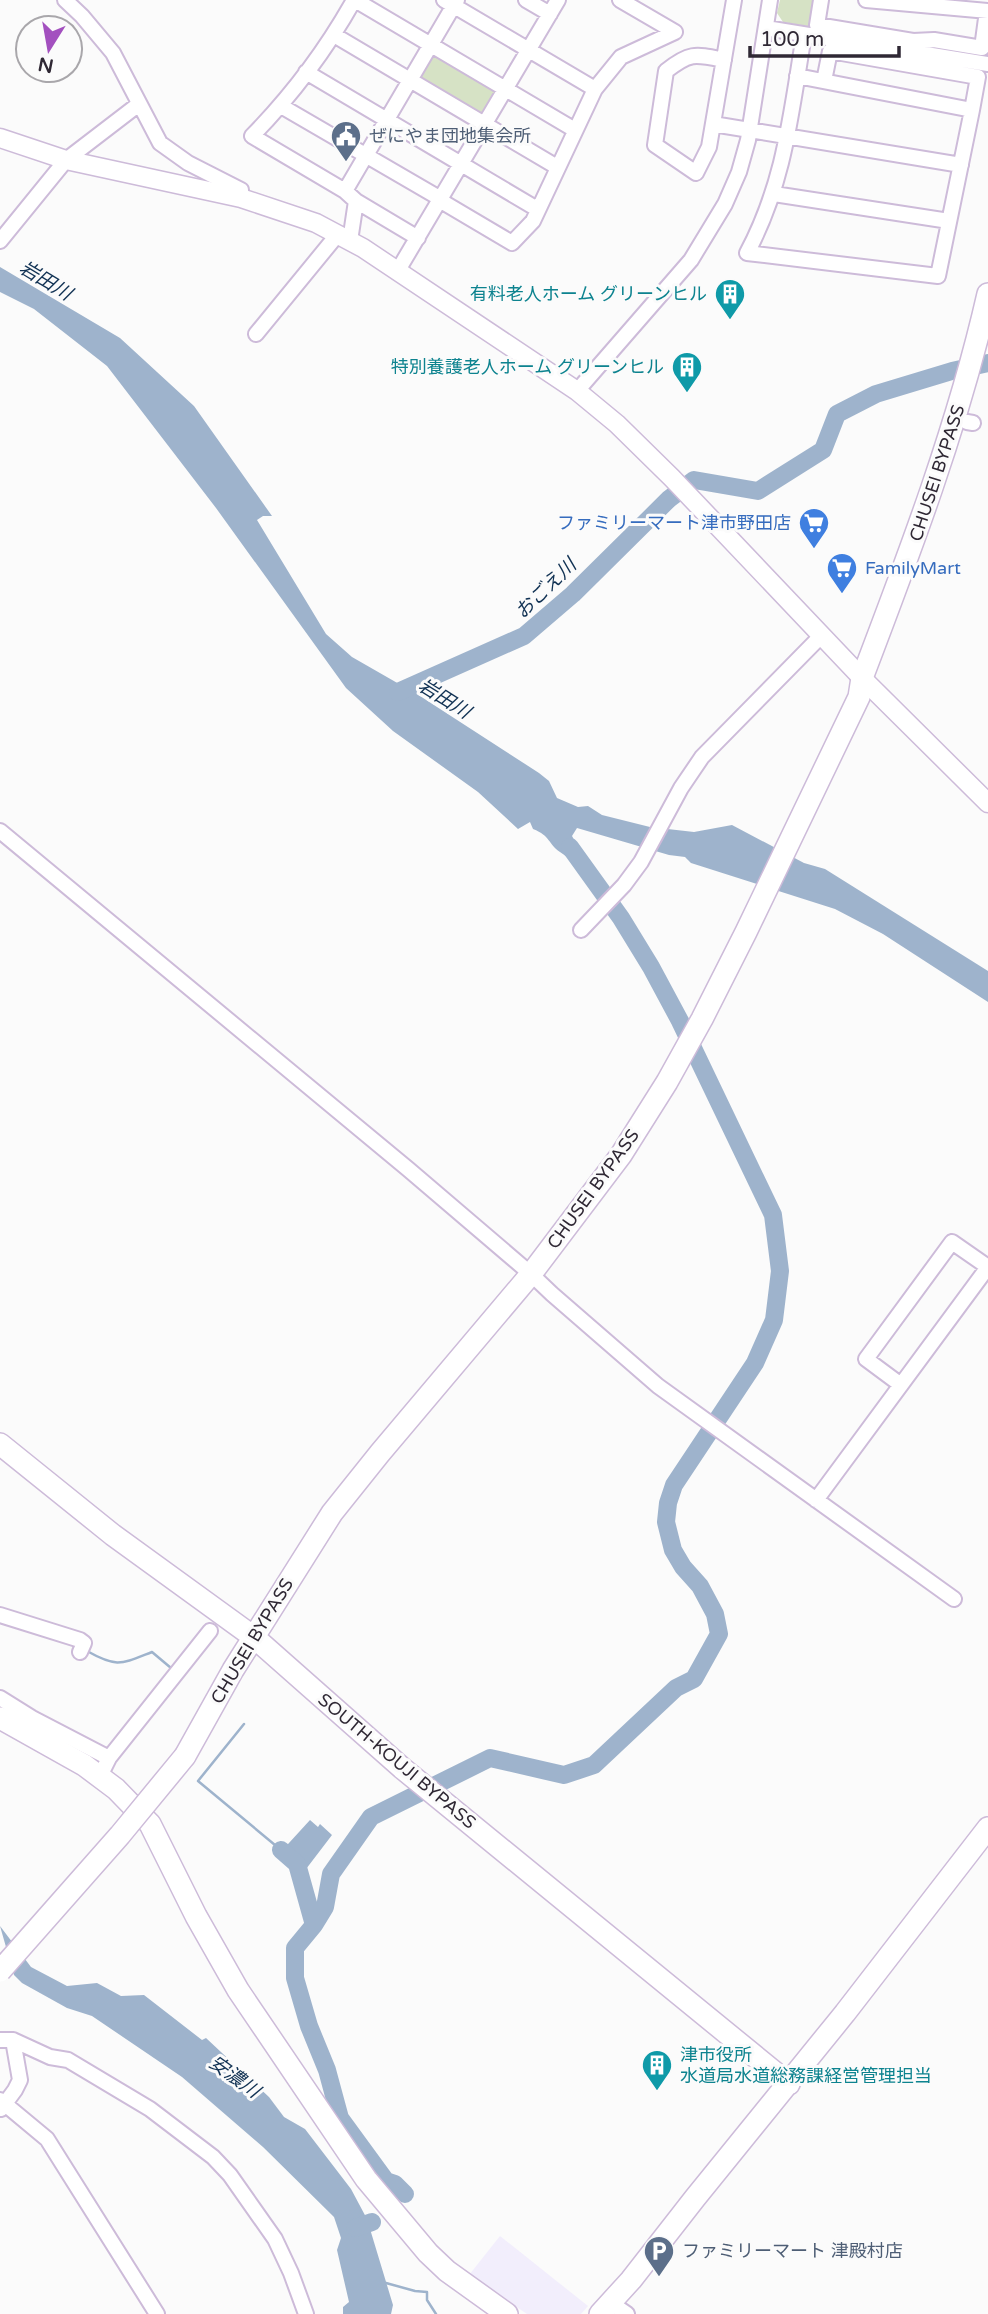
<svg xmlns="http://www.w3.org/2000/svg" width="988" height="2314" font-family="'Varela Round','Noto Sans JP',sans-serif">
<rect width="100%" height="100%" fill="#fbfbfb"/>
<!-- commercial -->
<path fill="#f2eefc" d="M500,2236L588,2306L581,2314H527L469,2275Z"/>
<!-- green -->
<path fill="#d6e2c5" d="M780,0H817L813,27L783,22L777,13Z
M437,53L496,89L497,94L484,117L417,78L430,55Z"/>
<!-- water -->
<path fill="#9eb3cc" d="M0,267L120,338L194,406L272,516H263L257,520L326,634L352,657L420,696L539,773L549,781L557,798L578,807L588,806L602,815L650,827L694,832L732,825L804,863L825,869L988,971V1002L883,934L835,909L691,863L685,857L669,855L577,828L572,836L576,843L587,876C578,867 571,859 560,852C548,844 551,836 533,829L530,822L518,829L478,792L393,731L346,688L216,508L107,366L34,309L0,292Z
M310,1820L318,1827L320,1824L332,1835L303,1873L309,1886L301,1889L290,1865L278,1855Z
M0,1926L31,1967L67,1986L97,1983L121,1996L144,1995L202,2040L206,2038L269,2097L284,2117L305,2129L351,2189L367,2219L393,2305L391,2314H343V2307L349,2302L337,2250L341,2238L334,2217L263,2147L182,2077L92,2016L67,2008L22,1983L14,1975Z"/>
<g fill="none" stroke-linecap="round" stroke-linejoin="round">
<!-- stream -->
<path stroke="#9eb3cc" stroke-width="2.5" d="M87,1651C117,1668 121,1664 152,1652L171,1668
M244,1724L198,1781L281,1850
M386,2283L415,2291L427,2292V2300L436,2314"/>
<!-- river -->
<path stroke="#9eb3cc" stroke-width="18" d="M398,692L524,636L573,594L669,499L694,480L758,491L823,450L837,414L876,394L952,371L988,363
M281,1850L297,1864L314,1925L295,1948V1978L309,2026L327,2070L340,2118L386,2181L395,2184L405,2194
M314,1925L325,1907L331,1874L371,1817L490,1758L564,1775L594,1765L676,1688L694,1679L719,1634L715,1614L700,1586L683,1567L673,1550L666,1522L668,1503L674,1485L755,1363L774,1320L780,1271L773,1215L680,1021L651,967L621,918L570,847
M355,2228L372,2222"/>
<!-- minor casing -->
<g stroke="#cdbbd9" stroke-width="18">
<path id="minor" d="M65,0L82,16L113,53L160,143L188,163L241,190V198
M355,0L575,130
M444,0L595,89
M526,0L550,14
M821,0L817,25L913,41L934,40L982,48L987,11
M866,0L988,11
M766,28L988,64
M334,35L557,167
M724,60C695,54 690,52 666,71L655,145L696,173L709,147L734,0
M306,72L532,206L538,208
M797,76L972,110L938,276L747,253C785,182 791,112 804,35
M824,81L830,51L978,77L972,110
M281,106L441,199
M713,124L961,165
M345,191L457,0
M774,194L949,221
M356,201L418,238
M441,201L512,243L533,221L595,89L621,57L675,32L620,0
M0,241L66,160L139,104
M350,241L356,201L345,191L252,136C292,95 326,50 354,0
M397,272L558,0
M256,334L338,234
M577,391L691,260L725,204L739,172L748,140L770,0
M967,422L973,423
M0,831L408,1169L531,1274L552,1294L658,1386L954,1599
M581,930L624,885L641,862L681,788L702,757L822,635
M901,1385L866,1359L952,1242L988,1267
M816,1500L988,1267
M0,1615L80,1640L84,1643L80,1652
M0,1698L32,1718L109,1758
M100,1776L109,1758L210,1631
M0,2040H13L50,2057L68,2060L150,2109L213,2157L230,2175L275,2239L291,2273L306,2314
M0,2100L47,2139L157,2314
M1,2109L15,2090L20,2080L13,2040
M611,2303L627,2314"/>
</g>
<!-- major casing -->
<g stroke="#cdbbd9" stroke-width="21">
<path id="major" d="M0,138L66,160L241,198L316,223L363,248L577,391L617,424L672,478L862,678L988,803"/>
</g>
<!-- highway casing -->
<g stroke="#cdbbd9" stroke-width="24">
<path id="highway" d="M0,1444L113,1535L255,1638L402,1768L789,2084
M0,1718L84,1765L116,1789L150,1824L196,1916L238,1990L366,2179L428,2253L447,2271L507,2314
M185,1756L233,1670L332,1513L380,1453L531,1274L621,1155L667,1082L702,1019L746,932L859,697L862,678C910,552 958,426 988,294
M600,2314L631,2280L695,2198L845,2013L988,1828"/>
</g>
<!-- minor -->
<use href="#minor" stroke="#fff" stroke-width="14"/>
<!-- major -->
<use href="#major" stroke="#fff" stroke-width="18"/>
<!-- highway -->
<use href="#highway" stroke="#fff" stroke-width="21"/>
<!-- highway-bridge casing -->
<g stroke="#cdbbd9" stroke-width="24" stroke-linecap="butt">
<path id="highway-bridge" d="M0,1971L120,1835L185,1756"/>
</g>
<!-- highway-bridge -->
<use href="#highway-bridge" stroke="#fff" stroke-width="21"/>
</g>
<!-- icons -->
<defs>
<g id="civic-pin" transform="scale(1.575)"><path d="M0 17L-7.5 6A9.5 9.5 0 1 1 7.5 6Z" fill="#5c6f8a" stroke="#fbfbfb"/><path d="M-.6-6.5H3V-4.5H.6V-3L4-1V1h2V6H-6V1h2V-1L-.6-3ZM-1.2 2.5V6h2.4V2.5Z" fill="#fff"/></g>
<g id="building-pin" transform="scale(1.575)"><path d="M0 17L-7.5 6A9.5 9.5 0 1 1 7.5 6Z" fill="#0f9aa8" stroke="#fbfbfb"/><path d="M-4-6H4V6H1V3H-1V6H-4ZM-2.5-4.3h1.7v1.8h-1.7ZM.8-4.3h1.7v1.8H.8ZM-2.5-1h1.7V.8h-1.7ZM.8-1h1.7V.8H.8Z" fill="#fff"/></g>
<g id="supermarket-pin" transform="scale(1.575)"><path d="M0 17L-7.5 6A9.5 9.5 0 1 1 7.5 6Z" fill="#3f7fe0" stroke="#fbfbfb"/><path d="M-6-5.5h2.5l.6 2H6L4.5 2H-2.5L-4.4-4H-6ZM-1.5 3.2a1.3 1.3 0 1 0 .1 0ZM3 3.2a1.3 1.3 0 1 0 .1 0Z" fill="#fff"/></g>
<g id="parking-pin" transform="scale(1.575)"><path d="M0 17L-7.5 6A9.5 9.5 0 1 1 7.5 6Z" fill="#5c6f8a" stroke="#fbfbfb"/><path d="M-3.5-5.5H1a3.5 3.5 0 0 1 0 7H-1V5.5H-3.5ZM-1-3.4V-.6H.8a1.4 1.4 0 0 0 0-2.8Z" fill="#fff"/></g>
</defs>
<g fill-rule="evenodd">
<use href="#civic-pin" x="346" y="136"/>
<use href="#building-pin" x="730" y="294"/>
<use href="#building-pin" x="687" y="367"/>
<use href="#supermarket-pin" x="814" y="523"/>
<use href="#supermarket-pin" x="842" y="568"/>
<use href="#building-pin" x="657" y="2065"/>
<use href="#parking-pin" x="659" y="2251"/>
</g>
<g text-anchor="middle" stroke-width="6" stroke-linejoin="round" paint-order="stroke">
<!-- service labels -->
<g font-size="18" fill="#4e5e75" stroke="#fbfbfb" text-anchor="start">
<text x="369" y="142">ぜにやま団地集会所</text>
<text x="682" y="2257">ファミリーマート 津殿村店</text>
</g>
<!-- culture labels -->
<g font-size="18" fill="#0d838f" stroke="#fbfbfb" text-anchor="end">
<text x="707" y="300">有料老人ホーム グリーンヒル</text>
<text x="664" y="373">特別養護老人ホーム グリーンヒル</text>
<text x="680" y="2061" text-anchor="start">津市役所<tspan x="680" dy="21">水道局水道総務課経営管理担当</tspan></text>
</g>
<!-- street labels -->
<g font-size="18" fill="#2f2834" stroke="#fbfbfb">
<text transform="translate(937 473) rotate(-72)" y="6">CHUSEI BYPASS</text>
<text transform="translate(593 1189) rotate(-54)" y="6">CHUSEI BYPASS</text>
<text transform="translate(252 1641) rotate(-59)" y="6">CHUSEI BYPASS</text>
<text transform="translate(397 1761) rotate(40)" y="6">SOUTH-KOUJI BYPASS</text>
</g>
<!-- shop labels -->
<g font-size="18" fill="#366cbe" stroke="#fbfbfb" text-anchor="end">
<text x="791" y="529">ファミリーマート津市野田店</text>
<text x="865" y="574" text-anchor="start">FamilyMart</text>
</g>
<!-- water labels -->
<g font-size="19" font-style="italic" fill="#103153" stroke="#fbfbfb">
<text transform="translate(46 280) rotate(31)" y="7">岩田川</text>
<text transform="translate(545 588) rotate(-44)" y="7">おごえ川</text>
<text transform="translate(445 698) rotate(32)" y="7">岩田川</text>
<text transform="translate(235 2076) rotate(36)" y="7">安濃川</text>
</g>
</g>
<!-- north arrow -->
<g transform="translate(49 49) rotate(191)"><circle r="33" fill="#fbfbfb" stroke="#a9a7ab" stroke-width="2"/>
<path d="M0-5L12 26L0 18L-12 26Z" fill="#a350bf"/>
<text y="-10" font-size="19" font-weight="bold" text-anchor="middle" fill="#2f2834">N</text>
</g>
<!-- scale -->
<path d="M750 46v10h149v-10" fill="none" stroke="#2f2834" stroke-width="3.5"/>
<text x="760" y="46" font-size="21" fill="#2f2834" stroke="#fbfbfb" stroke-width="5" paint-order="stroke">100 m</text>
</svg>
